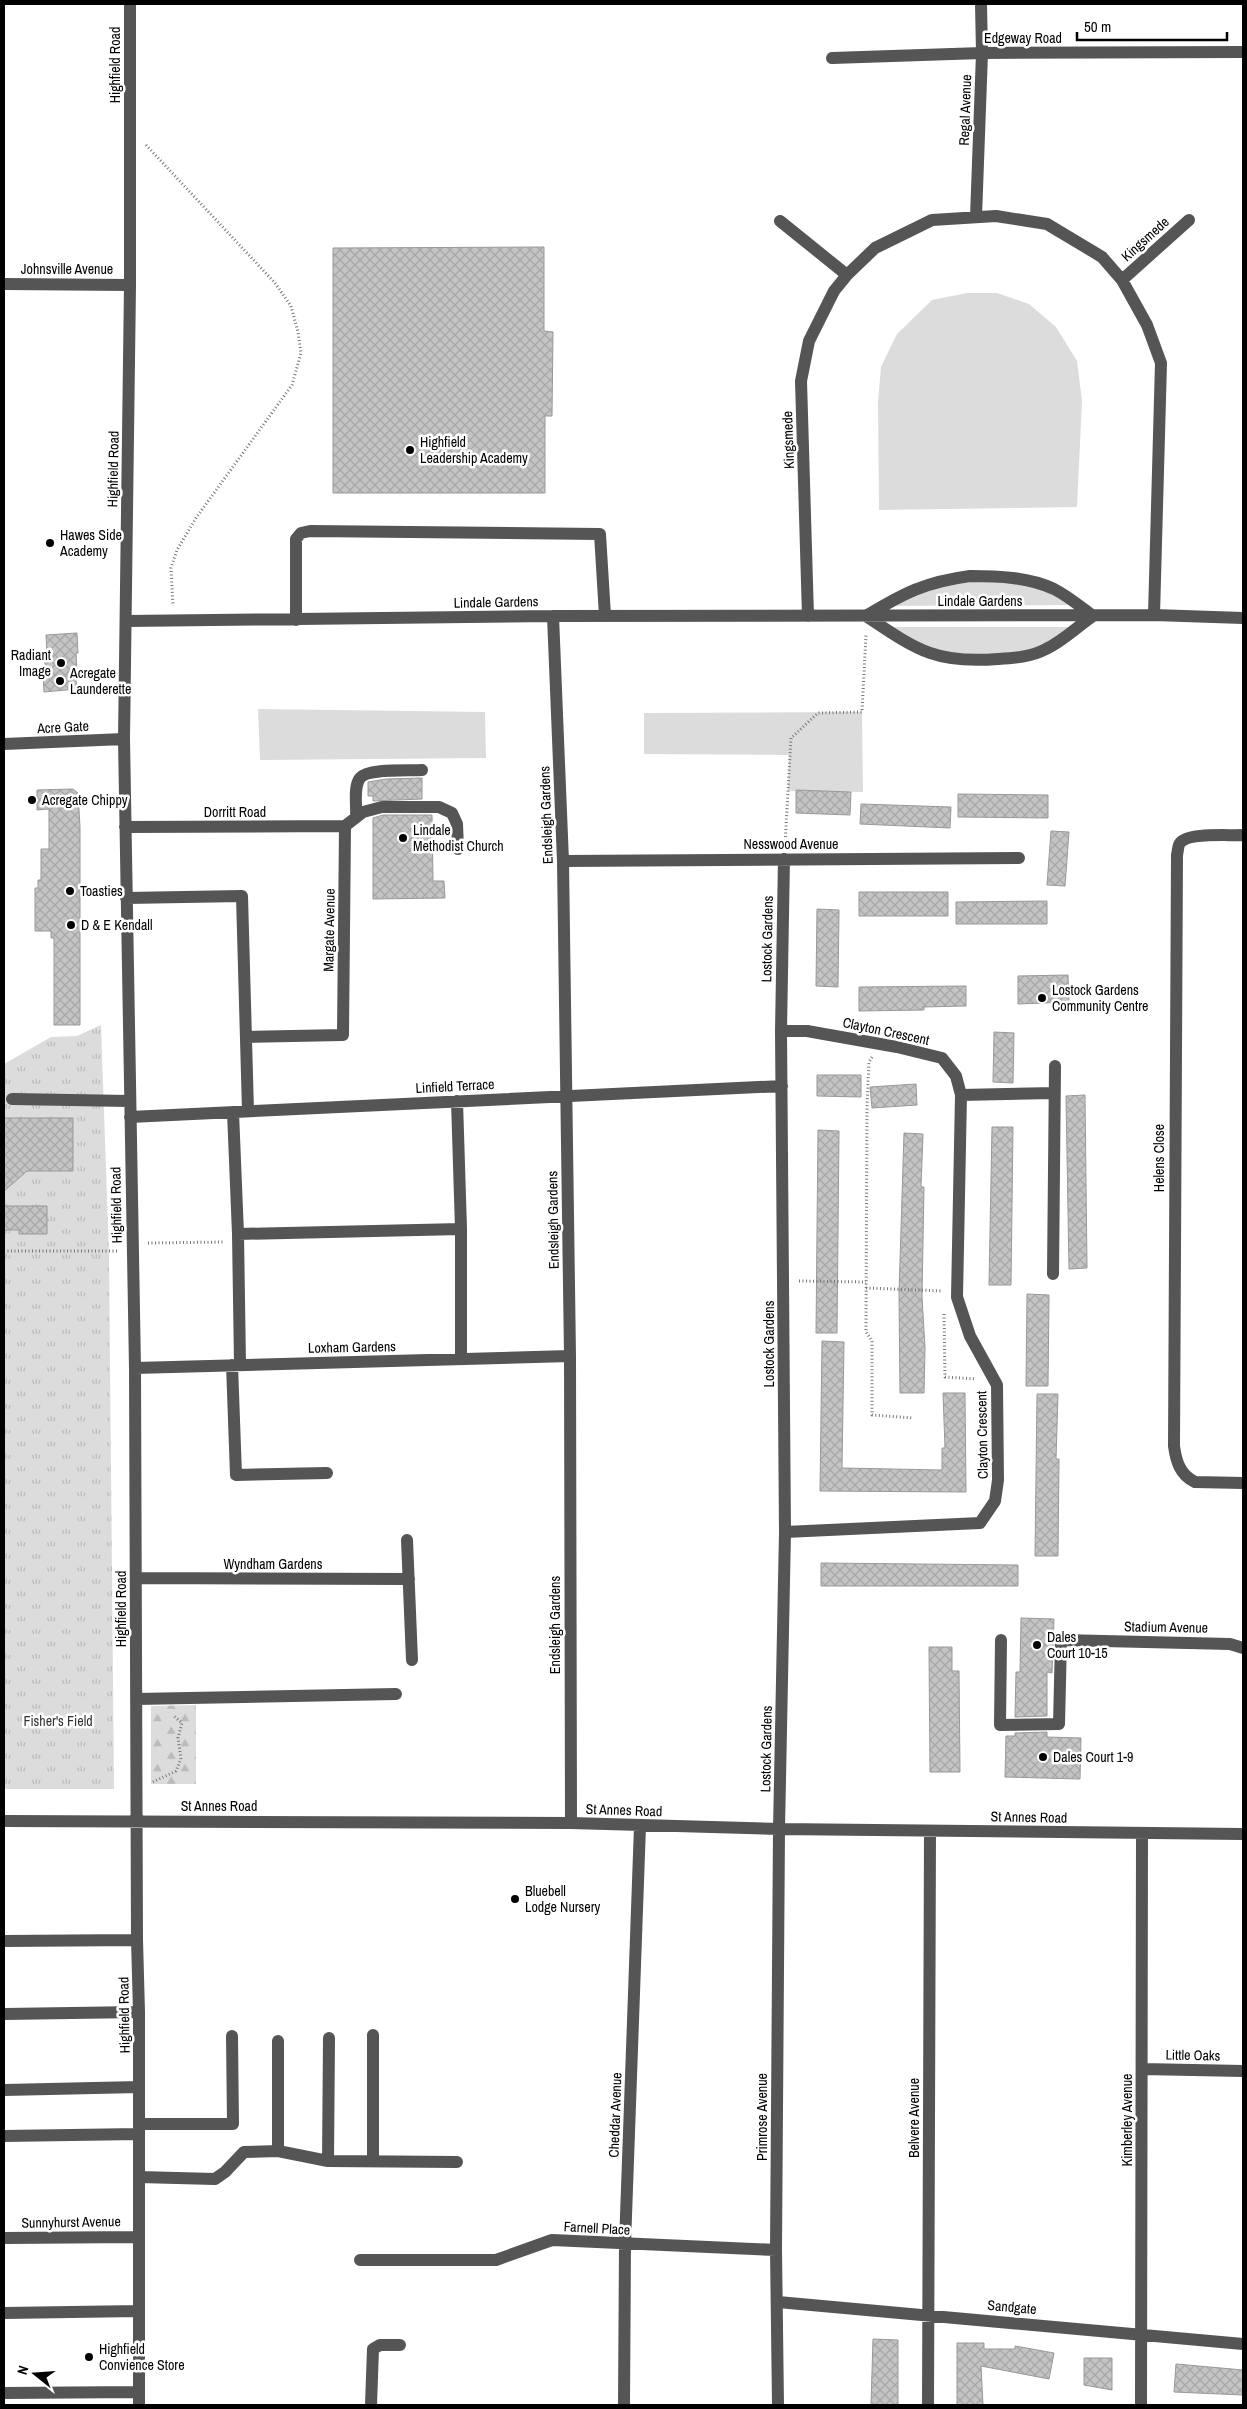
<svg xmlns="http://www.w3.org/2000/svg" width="1247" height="2409" font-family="'Archivo Narrow',sans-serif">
<defs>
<pattern id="forest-firs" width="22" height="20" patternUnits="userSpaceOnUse" patternTransform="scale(1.25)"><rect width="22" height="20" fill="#dcdcdc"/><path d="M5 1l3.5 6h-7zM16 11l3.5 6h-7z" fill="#bbb"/></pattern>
<pattern id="park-tufts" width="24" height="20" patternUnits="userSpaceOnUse" patternTransform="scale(1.25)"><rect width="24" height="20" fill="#dcdcdc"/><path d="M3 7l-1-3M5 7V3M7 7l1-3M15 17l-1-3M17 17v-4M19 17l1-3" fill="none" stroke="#bbb"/></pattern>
<pattern id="building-cross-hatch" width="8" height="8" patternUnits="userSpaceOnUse" patternTransform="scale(1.25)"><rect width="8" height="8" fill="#c4c4c4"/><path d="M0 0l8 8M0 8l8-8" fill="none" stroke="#a7a7a7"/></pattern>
</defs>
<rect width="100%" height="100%" fill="#fff"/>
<!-- grass -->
<path fill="#dcdcdc" d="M967,293H997L1029,304L1056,327L1077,361L1082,401L1077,507L879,510L878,402L881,367L897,334L932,300Z
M1013,578L1077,605L882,606L925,584Z
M883,627H1076L1047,649L956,660Z
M258,709L485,712L486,758L260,760Z
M862,712L863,792L788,791L789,755L644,754V713Z"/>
<!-- forest -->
<path fill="url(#forest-firs)" d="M196,1705V1784H151V1706Z"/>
<!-- park -->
<path fill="url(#park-tufts)" d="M101,1025L109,1255L114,1789H4V1064L51,1037L77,1036Z"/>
<!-- building -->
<path fill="url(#building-cross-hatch)" stroke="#999" d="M544,247V331L553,332L552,416H545V493H333V248Z
M77,633L78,653H76L77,671H75L77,689L44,692L43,673H46L44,655H47L46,635Z
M422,778V799L373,801V796H368V782L386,779Z
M73,789L78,793L80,827V1025H54V938H51V931H35V888H38V880H41V849H49V809L37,810V790Z
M796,790L851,792L850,815L796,813Z
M958,794L1048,795V818L958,817Z
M861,804L951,807L950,828L860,824Z
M383,815H432L433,881H444L445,898L373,899V818Z
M1051,831L1069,832L1065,886L1047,885Z
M859,892H948V916H859Z
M1047,901V924H956V902Z
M817,909L839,910L838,987L816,986Z
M1068,975L1069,1002L1018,1004V976Z
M966,986V1006L924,1007V1010L859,1011V987Z
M994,1032L1014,1033L1013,1083L993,1082Z
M817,1075H861V1097L817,1096Z
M916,1084L917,1105L872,1108L870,1087Z
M1085,1095L1087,1268L1069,1269L1066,1096Z
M4,1118H73V1171H27L4,1191Z
M992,1127H1013L1011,1285H989Z
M818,1130L839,1131L837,1333H816Z
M904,1133L923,1134L921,1187H924L922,1297L925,1348L924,1393H900L899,1293Z
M4,1206H47V1234H19V1230H4Z
M1027,1294L1049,1295L1048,1386H1026Z
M822,1341L844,1342L842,1468L942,1470V1448H945L943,1393H965L966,1492L820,1491Z
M1037,1394H1058L1056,1459H1059L1058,1556H1035Z
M821,1563L1018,1565V1586H821Z
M1021,1618L1054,1619L1052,1673L1047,1672V1716L1015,1717L1016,1672H1020Z
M929,1647H952V1671H959L960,1772H930Z
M1047,1732V1737L1081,1738L1080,1779L1005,1777L1006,1736H1015V1733Z
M873,2339L898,2340V2405H871Z
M957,2343H984V2349H1015V2346L1054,2353L1049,2379L981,2366L983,2405H957Z
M1084,2358H1112V2390L1084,2385Z
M1176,2364L1243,2370V2395L1174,2392Z"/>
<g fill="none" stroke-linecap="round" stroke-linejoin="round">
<!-- path -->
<path stroke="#777" stroke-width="3" stroke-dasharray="1 2.5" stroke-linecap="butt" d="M146,145L275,283L291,306L298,332L301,353L292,385L196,518L177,550L171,568L173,606
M785,844L791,738L818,713L862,712L866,635
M872,1057L869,1062L867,1107L866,1332L872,1341V1415L913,1418
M148,1243L224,1242
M4,1251H118
M799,1281L866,1282
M866,1288L943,1291
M944,1314L945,1377L976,1379
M153,1782L176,1771L181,1759L178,1738L182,1723L174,1716"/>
<!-- minor -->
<path stroke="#555" stroke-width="12" d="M130,4V285L124,739L135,1368L137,1940L139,2012V2405
M832,58L982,53L1243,52
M976,217L982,53L981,4
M780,221L847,275
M1122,280L1189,220
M4,284L130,285
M970,576C998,576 1028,577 1054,589C1068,596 1081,607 1093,616C1078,626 1063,641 1046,649C1031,657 1014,658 998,659C935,664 917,650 866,616C904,593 925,582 970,576Z
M553,616L563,861L570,1356L571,1823
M808,616L801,381L809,341L834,291L847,275L875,248L932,220L996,216L1047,224L1102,257L1122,280L1147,325L1161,363L1154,615
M296,620V539L301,533L310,531L600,534L605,616
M126,621L553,616L1154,615L1243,618
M4,744L124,739
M356,817C357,806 353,787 360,778C368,768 409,771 422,770
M345,826L363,812L382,807H439L452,813L457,824L458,849
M125,827L345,826
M1243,835C1230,836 1188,832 1180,843C1178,845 1178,851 1177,855L1174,1446C1176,1461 1180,1475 1195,1482L1243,1483
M563,861L1019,858
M126,898L242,896L248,1111
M781,1031H807L897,1047L942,1058L956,1076L961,1095L957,1297L970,1336L997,1385L998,1480L995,1501L980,1523L785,1532
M246,1037L343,1035L345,826
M961,1095L1054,1093
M12,1099L129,1101
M457,1101L461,1229V1359
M233,1112L238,1234L461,1229
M130,1117L782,1086
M238,1234L240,1364
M1053,1274L1055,1066
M232,1365L236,1475L327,1473
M135,1368L570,1356
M407,1540L412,1660
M137,1578L409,1579
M1001,1640L1000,1725L1059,1724L1061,1640L1230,1644L1243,1648
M136,1699L396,1694
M4,1821L571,1823L779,1829L1243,1834
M4,1941L137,1940
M4,2014L139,2012
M278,2041V2151
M1142,2069L1243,2071
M4,2090L139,2087
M139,2124H233L232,2036
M4,2136L139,2134
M328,2161L329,2038
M373,2161V2035
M139,2177L215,2179L225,2172L244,2152L278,2151L328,2161L457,2162
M4,2238L139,2237
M360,2260H496L552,2240L776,2250
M778,2302L1243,2344
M4,2313L139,2311
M4,2393L139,2392
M371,2405L373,2349L380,2345H400
M624,2405L625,2244L640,1826
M778,2405L776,2250L779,1829L785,1532L781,1031L784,859
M928,2405L930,1831
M1141,2405L1142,1834"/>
</g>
<!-- markers -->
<g fill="#000" stroke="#fff" stroke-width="2">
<circle cx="410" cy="450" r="5"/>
<circle cx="50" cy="543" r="5"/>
<circle cx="61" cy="663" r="5"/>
<circle cx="60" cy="681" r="5"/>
<circle cx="32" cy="800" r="5"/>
<circle cx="403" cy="838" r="5"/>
<circle cx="70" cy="891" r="5"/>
<circle cx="71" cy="925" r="5"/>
<circle cx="1042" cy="998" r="5"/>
<circle cx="1037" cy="1645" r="5"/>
<circle cx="1043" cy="1757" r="5"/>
<circle cx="515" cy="1899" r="5"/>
<circle cx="89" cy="2357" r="5"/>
</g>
<g text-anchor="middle" stroke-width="5" stroke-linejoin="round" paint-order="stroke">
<!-- street labels -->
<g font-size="14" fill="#000" stroke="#fff">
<text x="1023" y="43">Edgeway Road</text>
<text transform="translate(115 65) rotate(-90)" y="5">Highfield Road</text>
<text transform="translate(965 110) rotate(-88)" y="5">Regal Avenue</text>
<text transform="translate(1145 239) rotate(-42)" y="5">Kingsmede</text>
<text x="67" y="274">Johnsville Avenue</text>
<text transform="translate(788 440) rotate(-92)" y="5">Kingsmede</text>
<text transform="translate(113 469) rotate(-89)" y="5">Highfield Road</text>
<text x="980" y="606">Lindale Gardens</text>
<text transform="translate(496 602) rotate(-1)" y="5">Lindale Gardens</text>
<text transform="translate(63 727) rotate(-3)" y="5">Acre Gate</text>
<text x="235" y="817">Dorritt Road</text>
<text transform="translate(546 815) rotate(-92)" y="5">Endsleigh Gardens</text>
<text x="791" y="849">Nesswood Avenue</text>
<text transform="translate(329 930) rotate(-89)" y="5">Margate Avenue</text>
<text transform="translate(767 939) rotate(-89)" y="5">Lostock Gardens</text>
<text transform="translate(886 1031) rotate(12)" y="5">Clayton Crescent</text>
<text transform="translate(455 1086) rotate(-3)" y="5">Linfield Terrace</text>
<text transform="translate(1159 1158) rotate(-90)" y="5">Helens Close</text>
<text transform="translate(116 1205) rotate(-91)" y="5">Highfield Road</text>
<text transform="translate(553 1220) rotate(-91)" y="5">Endsleigh Gardens</text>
<text transform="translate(769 1344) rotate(-90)" y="5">Lostock Gardens</text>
<text transform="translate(352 1347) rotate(-1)" y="5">Loxham Gardens</text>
<text transform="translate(982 1435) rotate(-91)" y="5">Clayton Crescent</text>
<text x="273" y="1569">Wyndham Gardens</text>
<text transform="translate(121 1609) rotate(-90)" y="5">Highfield Road</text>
<text transform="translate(555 1625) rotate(-90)" y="5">Endsleigh Gardens</text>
<text transform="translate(1166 1627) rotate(1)" y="5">Stadium Avenue</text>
<text transform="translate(766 1749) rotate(-89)" y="5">Lostock Gardens</text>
<text x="219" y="1811">St Annes Road</text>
<text transform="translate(624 1810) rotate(2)" y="5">St Annes Road</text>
<text transform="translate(1029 1817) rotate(1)" y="5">St Annes Road</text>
<text transform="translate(124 2015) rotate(-91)" y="5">Highfield Road</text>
<text transform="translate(1193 2055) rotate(1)" y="5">Little Oaks</text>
<text transform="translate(615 2115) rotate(-88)" y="5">Cheddar Avenue</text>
<text transform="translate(762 2117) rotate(-90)" y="5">Primrose Avenue</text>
<text transform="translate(914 2118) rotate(-90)" y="5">Belvere Avenue</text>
<text transform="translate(1127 2120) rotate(-90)" y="5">Kimberley Avenue</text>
<text transform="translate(71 2222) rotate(-1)" y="5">Sunnyhurst Avenue</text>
<text transform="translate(597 2228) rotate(3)" y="5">Farnell Place</text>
<text transform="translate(1012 2307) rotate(5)" y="5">Sandgate</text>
</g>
<!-- poi labels -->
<g font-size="14" fill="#000" stroke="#fff" text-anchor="start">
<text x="420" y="447">Highfield<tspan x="420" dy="16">Leadership Academy</tspan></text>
<text x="60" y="540">Hawes Side<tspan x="60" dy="16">Academy</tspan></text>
<text x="51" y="660" text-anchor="end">Radiant<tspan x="51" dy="16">Image</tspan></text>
<text x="70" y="678">Acregate<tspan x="70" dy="16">Launderette</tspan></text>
<text x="42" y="805">Acregate Chippy</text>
<text x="413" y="835">Lindale<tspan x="413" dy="16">Methodist Church</tspan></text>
<text x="80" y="896">Toasties</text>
<text x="81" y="930">D &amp; E Kendall</text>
<text x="1052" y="995">Lostock Gardens<tspan x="1052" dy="16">Community Centre</tspan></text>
<text x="1047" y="1642">Dales<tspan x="1047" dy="16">Court 10-15</tspan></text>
<text x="1053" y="1762">Dales Court 1-9</text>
<text x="525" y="1896">Bluebell<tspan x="525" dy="16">Lodge Nursery</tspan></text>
<text x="99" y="2354">Highfield<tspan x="99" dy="16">Convience Store</tspan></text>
</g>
<!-- park labels -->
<g font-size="14" fill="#333" stroke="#fff">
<text x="58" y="1726">Fisher's Field</text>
</g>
</g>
<!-- border -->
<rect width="1247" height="2409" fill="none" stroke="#000000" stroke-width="10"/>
<!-- north arrow -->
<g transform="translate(35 2374) rotate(287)" stroke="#ffffff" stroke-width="4" paint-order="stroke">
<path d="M0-4L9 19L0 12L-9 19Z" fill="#000000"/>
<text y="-8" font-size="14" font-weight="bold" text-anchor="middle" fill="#000000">N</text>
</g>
<!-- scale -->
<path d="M1077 32v8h150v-8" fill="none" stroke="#000000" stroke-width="2.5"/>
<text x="1084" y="32" font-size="15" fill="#000000" stroke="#ffffff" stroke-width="4" paint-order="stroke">50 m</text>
</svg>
